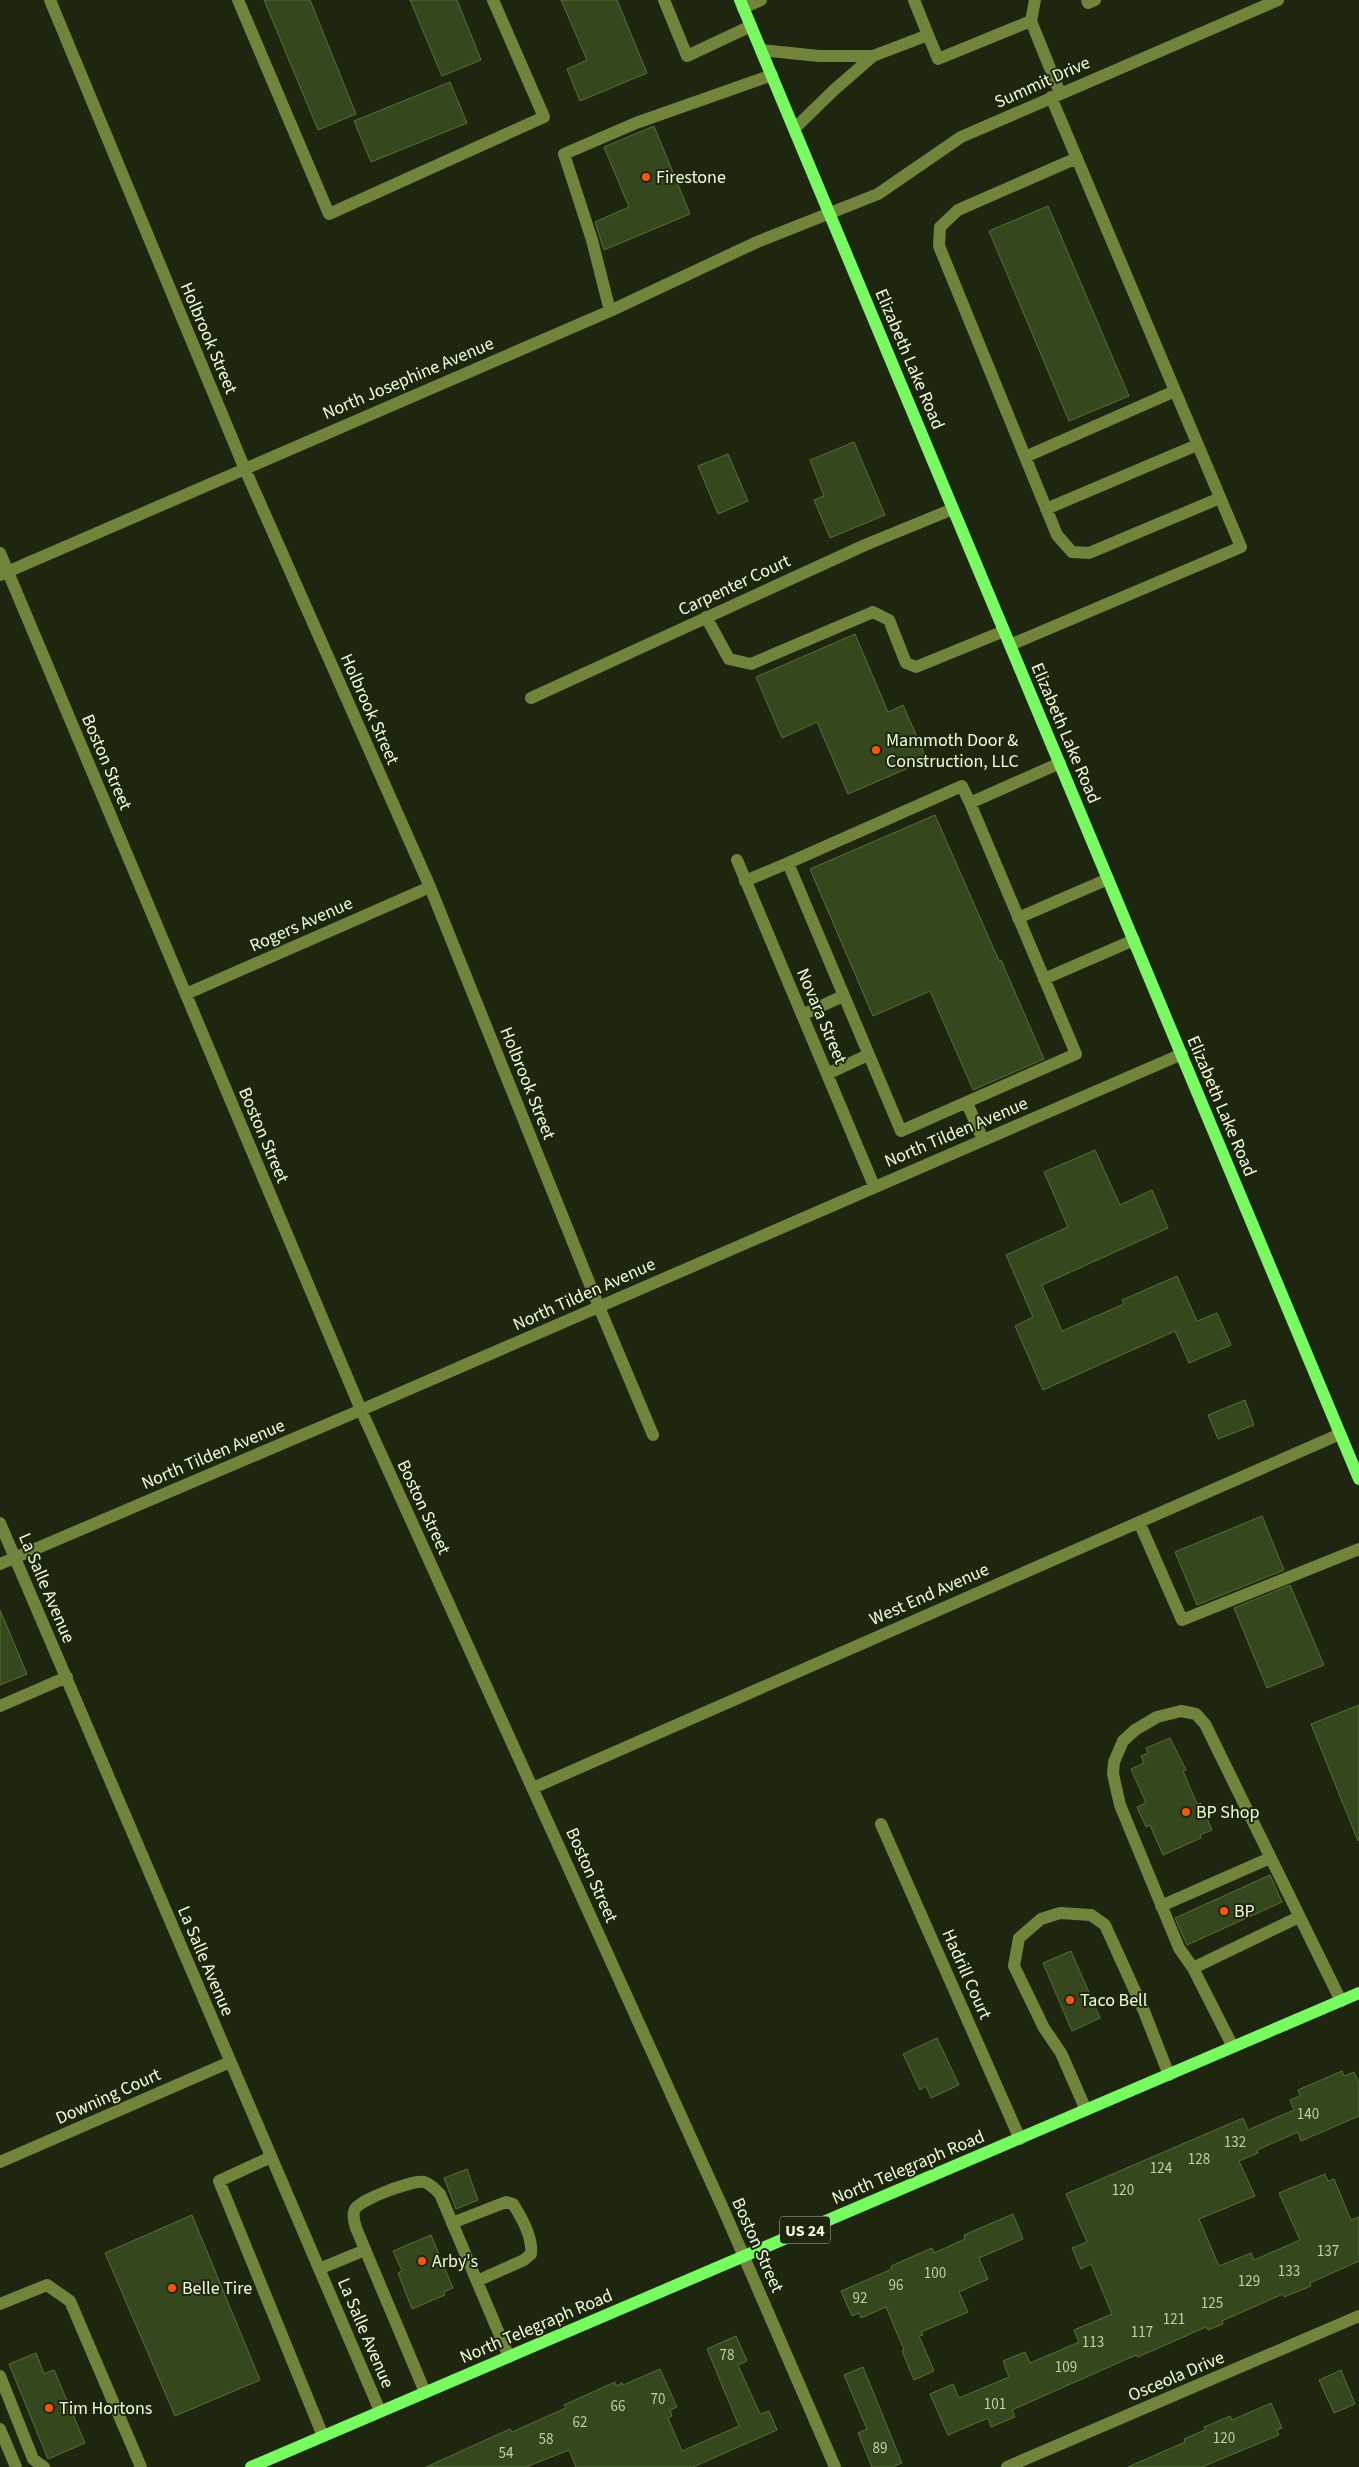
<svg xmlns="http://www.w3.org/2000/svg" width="1359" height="2467" font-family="'Source Sans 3',sans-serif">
<rect width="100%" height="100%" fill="#1e2610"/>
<!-- building -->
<path fill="#35471c" stroke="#56722f" d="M264,0H310L356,114L318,130Z
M410,0H457L481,60L442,76Z
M561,0H617L647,73L580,101L567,69L587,60Z
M450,82L467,123L371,162L354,121Z
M654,126L690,214L604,250L595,222L629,207L604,147Z
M1048,206L1129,396L1069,421L989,231Z
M854,442L885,515L830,538L814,500L824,496L810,460Z
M728,454L748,501L718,514L698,466Z
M855,634L888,712L903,705L927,760L848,794L817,722L782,738L756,677Z
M935,815L999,961L1001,960L1044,1059L973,1090L930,991L873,1016L810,869Z
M1095,1150L1120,1205L1152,1190L1168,1228L1042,1285L1062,1331L1124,1304L1122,1300L1177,1276L1197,1321L1217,1313L1231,1345L1189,1363L1175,1331L1043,1390L1015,1326L1033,1317L1006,1255L1068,1227L1044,1172Z
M1245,1400L1254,1425L1218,1439L1208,1415Z
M1262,1516L1284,1570L1197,1605L1175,1552Z
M1290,1585L1324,1665L1267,1688L1234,1608Z
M0,1610L27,1674L0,1685Z
M1359,1705V1840L1358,1841L1311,1724Z
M1170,1738L1186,1770L1183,1771L1197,1804L1201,1803L1212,1830L1200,1835L1201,1838L1163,1855L1150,1825L1146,1827L1137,1807L1146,1803L1131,1769L1144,1763L1141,1756L1148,1753L1146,1748Z
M1270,1875L1282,1902L1187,1945L1175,1918Z
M1071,1951L1100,2018L1072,2031L1043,1963Z
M937,2038L959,2085L931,2098L926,2086L920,2090L903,2054Z
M1342,2071L1344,2076L1354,2072L1359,2083V2116L1301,2141L1298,2132L1257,2150L1258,2153L1239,2161L1255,2196L1199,2219L1219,2266L1251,2253L1254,2260L1300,2240L1279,2193L1325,2174L1328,2181L1334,2179L1351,2220L1359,2217V2261L1310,2283L1311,2286L1284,2297L1283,2294L1222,2321L1223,2324L1208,2330L1206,2327L1138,2357L1136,2355L1012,2410L1015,2417L991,2427L988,2418L948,2435L930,2394L953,2384L959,2398L1009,2377L1003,2361L1025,2352L1030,2363L1079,2342L1074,2330L1112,2314L1091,2264L1081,2269L1072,2248L1087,2242L1066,2194L1243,2118L1248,2130L1294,2110L1290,2100L1300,2096L1298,2090Z
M467,2169L478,2200L456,2209L444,2178Z
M1013,2214L1023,2239L979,2258L988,2279L959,2292L968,2312L921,2332L923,2335L919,2336L934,2371L914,2380L902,2351L904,2350L886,2307L861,2318L859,2313L852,2316L841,2291L892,2269L891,2266L932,2248L934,2253L965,2239L964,2235Z
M192,2215L260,2380L175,2416L105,2253Z
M431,2235L453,2288L444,2292L445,2295L412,2309L398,2273L402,2271L393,2251Z
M736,2336L747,2361L738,2365L760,2414L769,2411L777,2430L693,2467H576L569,2450L526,2467H426L510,2429L512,2432L566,2408L564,2405L615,2382L616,2386L622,2383L623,2385L660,2369L677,2407L670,2410L672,2416L668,2418L682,2451L739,2426L707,2349Z
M36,2353L44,2374L54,2370L85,2443L48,2459L9,2364Z
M863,2367L902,2463L892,2467H872L858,2433L867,2429L844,2375Z
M1341,2370L1355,2404L1334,2413L1319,2380Z
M1271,2403L1282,2428L1277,2430L1279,2435L1202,2467H1128L1185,2442L1184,2439L1205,2430L1204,2427L1230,2416L1232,2420Z"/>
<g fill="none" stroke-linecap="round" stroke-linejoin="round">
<!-- minor -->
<path stroke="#72843c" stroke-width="12" d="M50,0L244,467L430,887L599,1307L653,1435
M238,0L329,214L544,117L493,0
M664,0L687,56L751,26
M1087,0L1088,3L1095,0
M743,8L761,0
M1031,21L1035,0
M928,35L938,59L1031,21L1060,93
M761,50L819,56H873L834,90L794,129
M873,56L928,35L914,0
M1077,158L958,210L940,227L939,246L1057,535L1072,552L1089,553L1220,498
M610,311L592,240L564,154L636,123L772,75
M1025,457L1175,391
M1046,509L1197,445
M0,553L361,1410L725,2213L835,2467
M0,575L610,311L757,242L878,194L961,137L1278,0
M706,617L729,659L751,664L873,612L889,620L906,663L916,667L1004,631
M1010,645L1241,547L1051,97
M531,698L865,545L953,509
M970,803L1076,1054L901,1131L788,863L962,786L970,803L1060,763
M737,860L874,1186
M745,881L788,863
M1018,918L1108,879
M1044,979L1134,940
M186,994L430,887
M802,1015L843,996
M827,1074L868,1055
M967,1103L983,1140
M1139,1522L1182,1620L1359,1549
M0,1523L380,2411
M0,1564L361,1410L1182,1054
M0,1706L67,1677
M533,1788L1340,1434
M881,1824L1020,2139
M1161,1906L1270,1858
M1193,1968L1299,1917
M1233,2047L1193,1968L1179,1948L1120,1805L1113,1774L1114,1762L1123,1741L1135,1730L1157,1717L1181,1711L1196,1714L1205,1724L1341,2001
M1086,2110L1061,2053L1044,2028L1014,1966L1019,1938L1041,1919L1060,1913L1091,1915L1105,1925L1144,2011L1169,2075
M271,2157L219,2181L323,2436
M0,2162L230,2062
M452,2223L506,2202L513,2204C522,2218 533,2238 531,2254L524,2260L477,2281
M319,2269L365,2250
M0,2304L47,2285L70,2301L141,2467
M0,2376L33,2459L44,2467
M425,2392L356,2228C354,2222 352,2215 355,2209C361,2199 413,2180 424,2182C431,2184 435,2189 440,2194L509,2357
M0,2429L16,2467
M1007,2467L1359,2316"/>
<!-- major -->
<path stroke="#78fb60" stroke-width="12" d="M740,0L1359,1479
M251,2467L1359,1993"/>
</g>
<!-- markers -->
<g fill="#f95507" stroke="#1e2610" stroke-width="2">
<circle cx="646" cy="177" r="5"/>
<circle cx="876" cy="750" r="5"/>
<circle cx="1186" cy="1812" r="5"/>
<circle cx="1224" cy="1911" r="5"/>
<circle cx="1070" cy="2000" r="5"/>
<circle cx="422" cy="2261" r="5"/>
<circle cx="172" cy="2288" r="5"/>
<circle cx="49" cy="2408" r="5"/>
</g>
<g text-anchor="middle" stroke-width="4" stroke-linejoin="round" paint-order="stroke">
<!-- number labels -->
<g font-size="15" fill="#c2d0a8">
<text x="1308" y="2119">140</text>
<text x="1235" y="2147">132</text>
<text x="1199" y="2164">128</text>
<text x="1161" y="2173">124</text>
<text x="1123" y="2195">120</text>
<text x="1328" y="2256">137</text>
<text x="1289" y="2276">133</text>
<text x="935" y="2278">100</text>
<text x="1249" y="2286">129</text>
<text x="896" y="2290">96</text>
<text x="860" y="2303">92</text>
<text x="1212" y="2308">125</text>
<text x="1174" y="2324">121</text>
<text x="1142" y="2337">117</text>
<text x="1093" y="2347">113</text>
<text x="727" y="2360">78</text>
<text x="1066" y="2372">109</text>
<text x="658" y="2404">70</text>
<text x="995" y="2409">101</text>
<text x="618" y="2411">66</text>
<text x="580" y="2427">62</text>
<text x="1224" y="2443">120</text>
<text x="546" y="2444">58</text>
<text x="880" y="2453">89</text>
<text x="506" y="2458">54</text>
</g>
<!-- shield labels -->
<rect fill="#1e2610" stroke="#b2bd9b" stroke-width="1" x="780" y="2216.5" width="50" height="27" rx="4"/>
<g font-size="16" font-weight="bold" fill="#f1fed6">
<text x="805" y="2236">US 24</text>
</g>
<!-- street labels -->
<g font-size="18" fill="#f1fed6" stroke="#1e2610">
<text transform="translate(1042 82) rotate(-24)" y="6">Summit Drive</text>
<text transform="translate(209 338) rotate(67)" y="6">Holbrook Street</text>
<text transform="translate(910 359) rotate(67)" y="6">Elizabeth Lake Road</text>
<text transform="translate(408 378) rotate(-23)" y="6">North Josephine Avenue</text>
<text transform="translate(734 585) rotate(-25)" y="6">Carpenter Court</text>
<text transform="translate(370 709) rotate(66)" y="6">Holbrook Street</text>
<text transform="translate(1066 733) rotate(67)" y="6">Elizabeth Lake Road</text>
<text transform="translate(107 762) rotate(67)" y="6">Boston Street</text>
<text transform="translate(301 924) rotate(-24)" y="6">Rogers Avenue</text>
<text transform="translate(822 1016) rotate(67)" y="6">Novara Street</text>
<text transform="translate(528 1083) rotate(68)" y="6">Holbrook Street</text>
<text transform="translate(1222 1106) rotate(67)" y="6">Elizabeth Lake Road</text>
<text transform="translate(956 1132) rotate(-23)" y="6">North Tilden Avenue</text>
<text transform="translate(264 1135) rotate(67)" y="6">Boston Street</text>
<text transform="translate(584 1294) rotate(-24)" y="6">North Tilden Avenue</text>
<text transform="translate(213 1454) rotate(-23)" y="6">North Tilden Avenue</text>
<text transform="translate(424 1507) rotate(65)" y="6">Boston Street</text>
<text transform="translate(47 1588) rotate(67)" y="6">La Salle Avenue</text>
<text transform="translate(929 1594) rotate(-24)" y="6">West End Avenue</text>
<text transform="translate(592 1875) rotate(66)" y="6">Boston Street</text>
<text transform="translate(206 1961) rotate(67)" y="6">La Salle Avenue</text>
<text transform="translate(967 1974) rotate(66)" y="6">Hadrill Court</text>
<text transform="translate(108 2096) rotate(-24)" y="6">Downing Court</text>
<text transform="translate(908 2167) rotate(-23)" y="6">North Telegraph Road</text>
<text transform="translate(758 2245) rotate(66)" y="6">Boston Street</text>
<text transform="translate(536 2326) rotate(-23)" y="6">North Telegraph Road</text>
<text transform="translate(366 2333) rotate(67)" y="6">La Salle Avenue</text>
<text transform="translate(1176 2376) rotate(-23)" y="6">Osceola Drive</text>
</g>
<!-- poi labels -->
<g font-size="18" fill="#f1fed6" stroke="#1e2610" text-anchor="start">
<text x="656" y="183">Firestone</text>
<text x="886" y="746">Mammoth Door &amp;<tspan x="886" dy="21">Construction, LLC</tspan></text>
<text x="1196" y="1818">BP Shop</text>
<text x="1234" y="1917">BP</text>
<text x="1080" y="2006">Taco Bell</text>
<text x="432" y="2267">Arby's</text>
<text x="182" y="2294">Belle Tire</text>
<text x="59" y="2414">Tim Hortons</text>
</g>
</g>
</svg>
